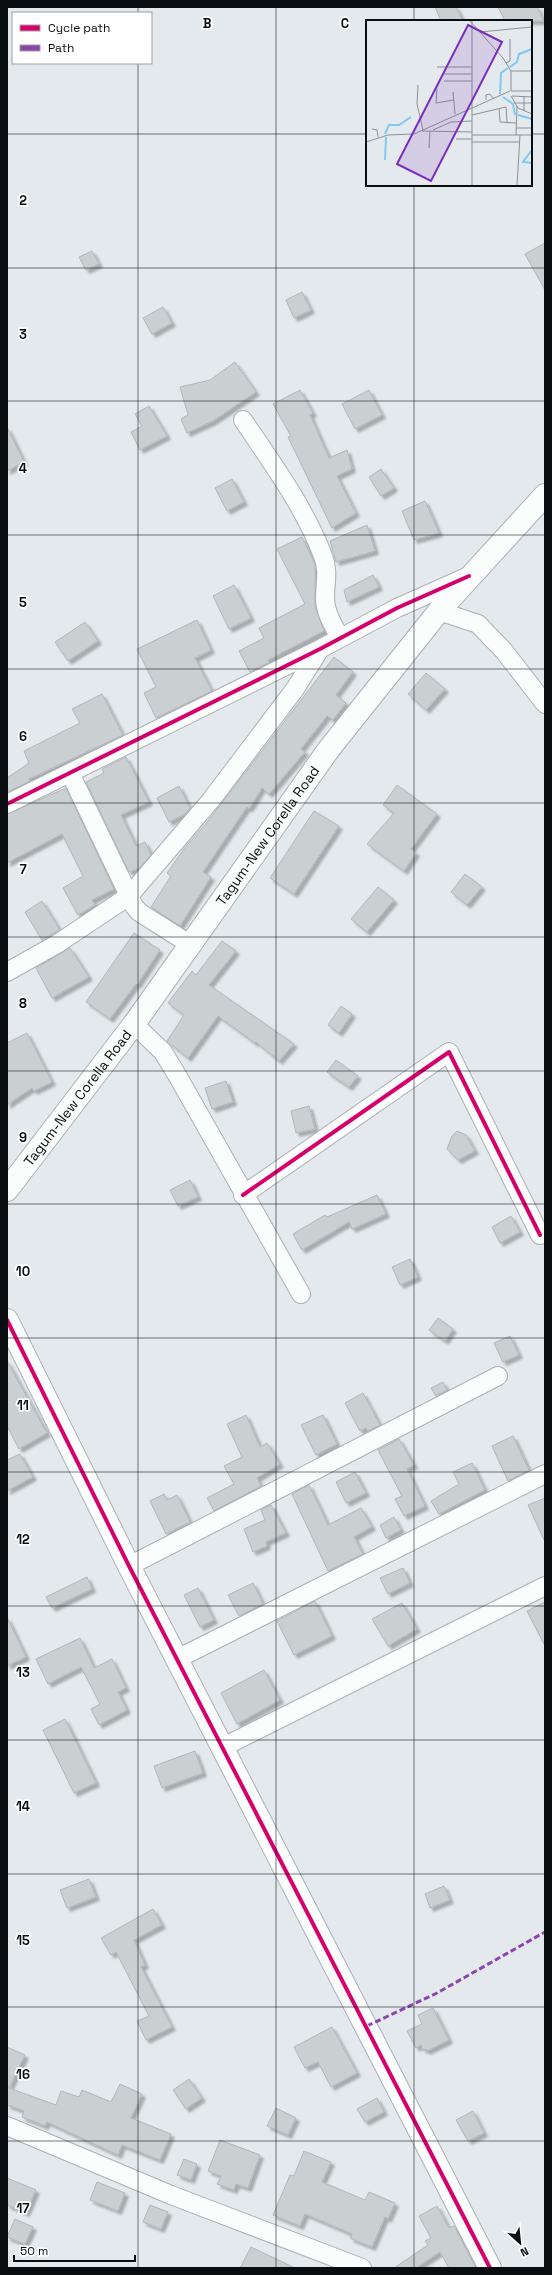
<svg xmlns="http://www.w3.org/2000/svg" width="552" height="2275" font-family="'Space Grotesk',sans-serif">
<defs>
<filter id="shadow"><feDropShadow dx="3.5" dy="3.5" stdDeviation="1" flood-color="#0004"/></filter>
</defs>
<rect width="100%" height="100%" fill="#e4e9ed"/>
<!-- building -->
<path fill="#cacfd2" stroke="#b2b6b9" filter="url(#shadow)" d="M435,7H456L463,21H441Z
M498,7H537L544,21H505Z
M545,243V290L525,254Z
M92,251L99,264L86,270L79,257Z
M302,292L311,310L294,318L286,300Z
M163,307L172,323L152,334L143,318Z
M235,362L256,392L213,421L187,433L181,419L188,415L180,387L210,380Z
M300,390L313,413L310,415L329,458L347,450L352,469L337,476L356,513L332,528L288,437L291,436L273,404Z
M369,390L382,415L355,429L342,404Z
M149,406L167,436L140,450L131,432L142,426L135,414Z
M7,427L24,462L7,471Z
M381,469L394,488L381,496L369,477Z
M232,479L244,502L227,511L215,488Z
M425,501L439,533L414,540L402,511Z
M367,525L375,551L336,562L330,541Z
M302,537L315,564V606L324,631L268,660L270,662L250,672L239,651L264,638L259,628L305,604L277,549Z
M373,575L379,587L347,602L344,590Z
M234,585L251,618L229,629L213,596Z
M197,620L211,650L195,658L212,691L156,718L144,693L156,687L137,649Z
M85,622L98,641L68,661L55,642Z
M334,657L353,672L336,695L346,703L333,720L327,716L301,749L305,752L269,794L262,788L249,809L247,807L203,872L211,877L180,926L151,907L171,876L167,873L186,846L208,821Z
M426,673L445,689L426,710L408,694Z
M102,694L123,735L29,779L30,781L7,792V778L29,763L24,751L80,723L72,709Z
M126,757L149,802L121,815L136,846L145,842L151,855L140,868L129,872L86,782L104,773L102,769Z
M397,785L437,814L411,849L416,853L404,871L367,844L394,813L383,805Z
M179,786L190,808L185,814L169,822L157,798Z
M66,788L114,889L92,900L95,905L78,915L63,888L83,876L62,834L7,863V814Z
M314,811L339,826L294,894L270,878Z
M465,874L482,887L467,905L451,892Z
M378,887L394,900L367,932L351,919Z
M42,901L60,930L42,940L25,912Z
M134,933L160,950L137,985L136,984L110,1019L86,1002Z
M222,941L236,951L209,985L294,1044L279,1061L256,1042L255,1043L218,1016L188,1058L167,1041L184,1015L168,1003L192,971L196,975Z
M70,948L89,977L52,998L36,968Z
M341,1006L352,1014L339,1033L328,1025Z
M27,1033L52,1082L34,1091L32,1088L7,1105V1043Z
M336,1060L358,1076L349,1087L327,1072Z
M226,1081L233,1102L212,1109L205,1088Z
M309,1106L315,1129L296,1133L291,1111Z
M457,1131L466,1135L475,1151L458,1160L447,1149L452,1136Z
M190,1180L198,1197L178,1206L170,1190Z
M377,1195L386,1214L352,1229L349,1222L302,1250L293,1234L325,1215L327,1217Z
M511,1216L520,1232L500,1243L492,1227Z
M410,1259L418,1277L400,1285L392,1267Z
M438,1318L453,1329L445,1341L429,1330Z
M510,1336L519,1355L503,1362L494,1343Z
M7,1361L47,1433L19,1449L7,1426Z
M443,1382L447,1390L436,1396L431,1388Z
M363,1393L380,1425L368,1431L366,1428L360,1431L345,1403Z
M246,1415L260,1447L267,1443L280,1464L257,1478L261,1486L214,1511L207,1498L234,1484L224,1466L242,1457L227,1424Z
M323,1415L337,1444L316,1455L301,1425Z
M513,1436L529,1470L508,1481L492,1446Z
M399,1439L414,1465L407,1469L425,1506L404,1516L395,1499L402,1496L378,1450Z
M20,1454L33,1477L7,1491V1460Z
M472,1463L485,1490L439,1514L431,1501L459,1484L453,1472Z
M355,1472L366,1493L346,1503L336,1482Z
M309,1485L328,1525L361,1508L372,1527L354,1537L363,1554L328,1571L292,1494Z
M164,1494L167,1500L177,1495L190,1522L166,1534L150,1501Z
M545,1498V1542L528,1505Z
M271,1505L286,1533L266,1542L267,1546L253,1552L244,1529L265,1520L261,1510Z
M394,1517L401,1530L386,1538L380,1525Z
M403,1568L410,1583L388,1594L380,1578Z
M87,1577L92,1589L52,1608L46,1597Z
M253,1583L263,1604L239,1616L228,1595Z
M198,1588L214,1620L200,1627L184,1595Z
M315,1601L332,1636L294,1655L277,1621Z
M545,1602V1646L527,1611Z
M402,1603L417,1629L388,1646L372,1619Z
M7,1617L26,1657L7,1666Z
M80,1638L94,1668L112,1659L126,1688L118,1692L127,1710L99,1725L91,1709L100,1704L81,1667L48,1684L36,1659Z
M264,1670L280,1700L237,1724L221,1693Z
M65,1719L96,1783L74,1793L43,1730Z
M195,1751L203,1773L162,1788L154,1766Z
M89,1879L96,1897L67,1908L60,1890Z
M444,1886L450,1900L430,1908L425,1894Z
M153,1909L162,1925L134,1940L145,1965L141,1967L172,2027L146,2040L137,2021L149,2016L116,1952L111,1955L101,1938Z
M433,2008L449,2040L427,2051L426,2049L423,2050L421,2045L416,2048L407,2031L422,2024L418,2015Z
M332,2027L357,2073L331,2087L318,2062L305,2068L294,2047Z
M7,2047L25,2055L9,2088L56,2105L61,2091L79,2097L82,2090L111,2102L120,2084L142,2094L131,2118L171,2134L160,2160L122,2145L118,2155L47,2122L45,2126L22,2117L24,2111L7,2105Z
M189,2079L202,2098L186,2109L173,2090Z
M377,2098L384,2112L365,2122L357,2109Z
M276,2108L296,2118L288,2135L267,2126Z
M473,2111L484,2133L468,2141L456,2120Z
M220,2140L260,2155L248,2188L236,2184L234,2190L217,2184L221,2176L208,2171Z
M304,2151L331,2162L322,2182L365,2200L369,2192L395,2203L388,2219L385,2217L372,2247L350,2238L352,2234L305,2214L300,2226L273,2215L290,2175L294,2176Z
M184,2159L197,2164L191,2180L177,2175Z
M7,2178L36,2190L26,2213L7,2205Z
M97,2182L125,2193L118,2211L90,2200Z
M150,2205L168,2212L161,2229L143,2222Z
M437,2206L449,2228L454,2226L476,2268H449L440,2252L416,2268H394L428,2245L425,2241L431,2238L419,2216Z
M15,2219L33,2227L25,2244L7,2237Z
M251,2247L295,2268H240Z"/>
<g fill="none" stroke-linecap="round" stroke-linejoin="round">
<!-- minor casing -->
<g stroke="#acb0b3" stroke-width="20">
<path id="minor" d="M243,420C272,463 305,508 323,556C329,571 325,583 325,598C325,613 334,626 340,638
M439,611L478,624L504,651L545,704
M70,773L134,906L139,912L191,945
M7,804L320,649L397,608L469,576
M7,972L57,944L129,896L211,800L295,689L320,649
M134,1024L163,1052L177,1075L301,1294
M243,1195L449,1052L540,1235
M129,1566L498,1376
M177,1659L545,1474
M223,1747L545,1586
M7,2126L171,2195L362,2268"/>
</g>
<!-- tertiary casing -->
<g stroke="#acb0b3" stroke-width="24">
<path id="tertiary" d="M7,1320L129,1566L490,2268"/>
</g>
<!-- secondary casing -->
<g stroke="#acb0b3" stroke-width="24">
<g id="secondary">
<path id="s1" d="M7,1190L134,1024L329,749L439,611L545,495"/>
</g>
</g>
<!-- minor -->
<use href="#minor" stroke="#fbfcfc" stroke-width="18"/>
<!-- tertiary -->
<use href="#tertiary" stroke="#fbfcfc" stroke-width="22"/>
<!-- secondary -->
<use href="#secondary" stroke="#fbfcfc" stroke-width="22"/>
<!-- quiet -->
<path stroke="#8e44ad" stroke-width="3" stroke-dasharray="6 3" stroke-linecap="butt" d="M367,2026L437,1993L545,1932"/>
<!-- cycleway casing -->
<g stroke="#fff" stroke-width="6">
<path id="cycleway" d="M7,804L320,649L397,608L469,576
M243,1195L449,1052L540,1235
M7,1320L129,1566L490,2268"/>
</g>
<!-- cycleway -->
<use href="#cycleway" stroke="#d6006c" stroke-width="4"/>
</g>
<!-- grid -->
<path fill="none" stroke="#0a0d0f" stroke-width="1" stroke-opacity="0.55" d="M138,7V13M276,7V2268M414,7V21M138,63V2268M7,134H367M531,134H545M414,185V2268M7,268H545M7,401H545M7,535H545M7,669H545M7,803H545M7,937H545M7,1071H545M7,1204H545M7,1338H545M7,1472H545M7,1606H545M7,1740H545M7,1874H545M7,2007H545M7,2141H545"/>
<g text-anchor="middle" stroke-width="3.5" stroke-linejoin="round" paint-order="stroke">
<!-- street labels -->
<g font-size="14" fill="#0a0d0f" stroke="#fff">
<text dy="5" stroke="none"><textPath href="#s1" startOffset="440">Tagum-New Corella Road</textPath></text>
<text dy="5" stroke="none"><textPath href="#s1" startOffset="116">Tagum-New Corella Road</textPath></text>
</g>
</g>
<!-- overview -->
<g transform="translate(366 20)">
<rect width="166" height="166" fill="#e4e9ed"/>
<path fill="none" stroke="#7ecaee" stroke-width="2" d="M144,47L151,42L153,34L166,29M134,74L135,53L142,48M137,77L147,84L149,95M152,95L166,99M19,114L23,105H33L45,97M166,130L157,142L166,143M19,140L20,117"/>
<path fill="none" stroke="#8d9194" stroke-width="1" d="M104,1L137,38L145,51V71M106,1V165M114,12L166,7M140,43L144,41V19M71,47H106M145,51H166M77,54H106M78,61H106M52,65L51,84L57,110M71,69L70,83L88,80M145,71H166M87,72L89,94M145,76L152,88L166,94M146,76L166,77M120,80V75L124,74L127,78M148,83H166M133,88L134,102L150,103M158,91V77M106,95L140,87L141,102M150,108H166M6,109L11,110L12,117M67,110L85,102L106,101M56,111L106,112M106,115H166M150,115L151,86M90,119H106M0,122L22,115L48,114L144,71M106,122H153M63,128L64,111M151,165L154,115"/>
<path fill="#7b2cbf" fill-opacity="0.15" stroke="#7b2cbf" stroke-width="2" d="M102,5L136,22L65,161L31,144Z"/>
<rect width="166" height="166" fill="none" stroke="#0a0d0f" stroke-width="2"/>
</g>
<g font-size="13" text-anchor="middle" font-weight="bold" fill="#0a0d0f" stroke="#fff" stroke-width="3.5" stroke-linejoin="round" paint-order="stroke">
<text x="207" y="28">B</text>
<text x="345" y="28">C</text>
<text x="23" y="205">2</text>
<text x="23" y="339">3</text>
<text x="23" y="473">4</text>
<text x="23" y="607">5</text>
<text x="23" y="741">6</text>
<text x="23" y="874">7</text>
<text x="23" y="1008">8</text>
<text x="23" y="1142">9</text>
<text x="23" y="1276">10</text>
<text x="23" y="1410">11</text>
<text x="23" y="1544">12</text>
<text x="23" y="1677">13</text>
<text x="23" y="1811">14</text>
<text x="23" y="1945">15</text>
<text x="23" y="2079">16</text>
<text x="23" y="2213">17</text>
</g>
<!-- border -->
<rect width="552" height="2275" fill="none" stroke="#0a0d0f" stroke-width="16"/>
<!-- legend -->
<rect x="12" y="12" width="140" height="52" fill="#ffffff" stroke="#9d9e9f"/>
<rect x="20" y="25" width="20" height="6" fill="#d6006c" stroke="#9d9e9f"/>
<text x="48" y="32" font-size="12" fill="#0a0d0f">Cycle path</text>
<rect x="20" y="45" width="20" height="6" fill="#8e44ad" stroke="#9d9e9f"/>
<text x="48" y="52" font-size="12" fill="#0a0d0f">Path</text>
<!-- north arrow -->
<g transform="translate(520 2243) rotate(153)" stroke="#ffffff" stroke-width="3" paint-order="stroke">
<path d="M0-3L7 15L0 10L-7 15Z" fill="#0a0d0f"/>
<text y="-6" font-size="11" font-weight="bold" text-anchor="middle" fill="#0a0d0f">N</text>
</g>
<!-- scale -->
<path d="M14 2255v6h121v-6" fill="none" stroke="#0a0d0f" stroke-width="2"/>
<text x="20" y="2255" font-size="12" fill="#0a0d0f" stroke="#ffffff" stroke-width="3" paint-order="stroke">50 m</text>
</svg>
